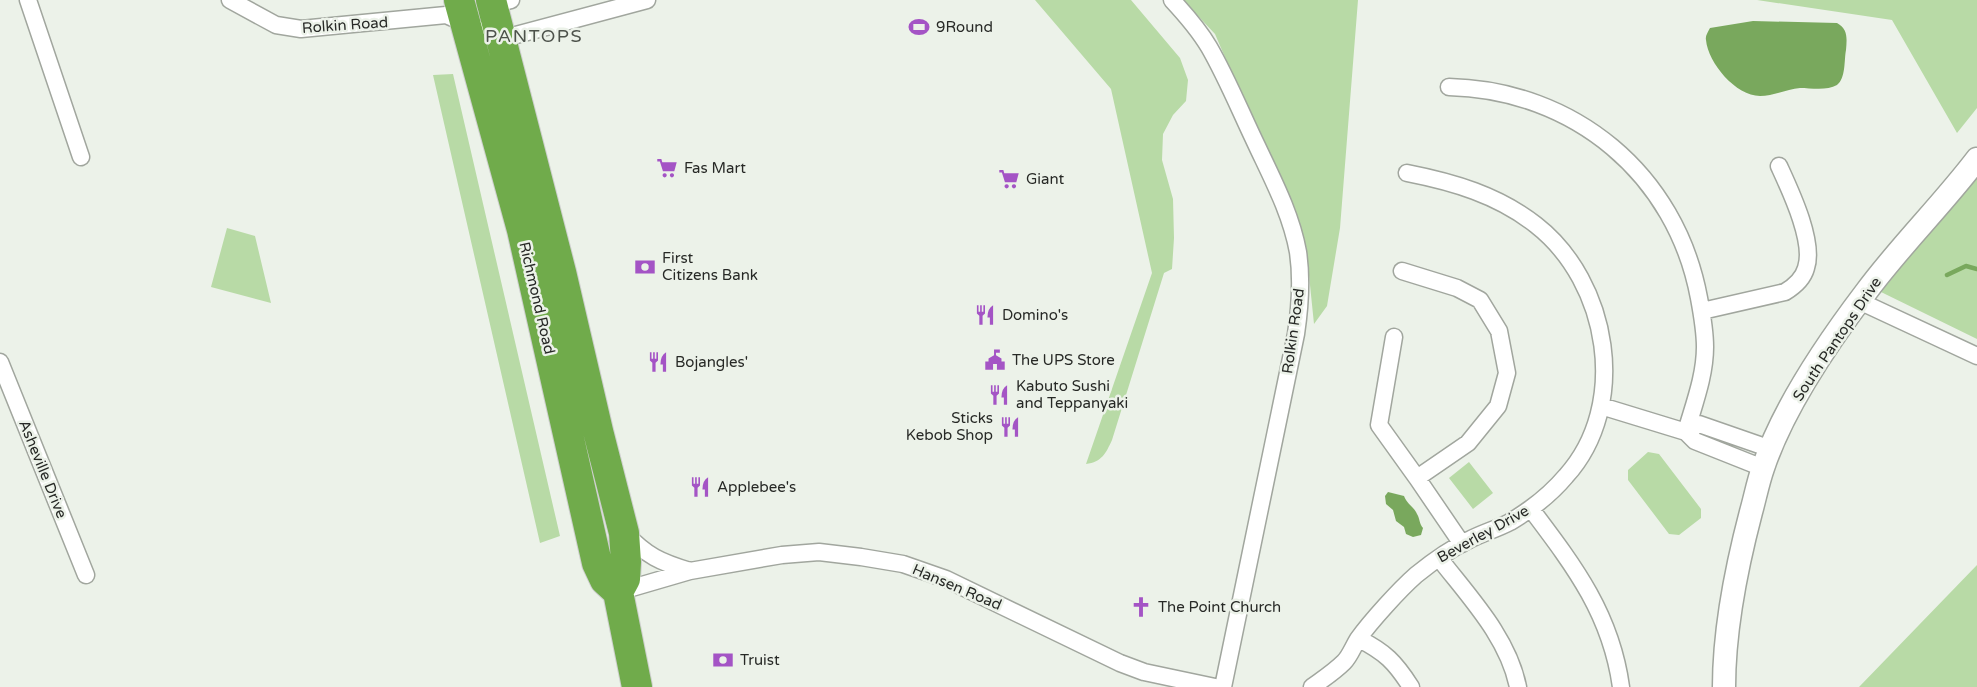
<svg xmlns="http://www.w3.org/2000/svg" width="1977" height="687" font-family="'Varela Round',sans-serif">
<rect width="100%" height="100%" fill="#ecf2e9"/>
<!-- green -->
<path fill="#b8daa6" d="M1035,0H1131L1180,58L1188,80L1186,101L1173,115L1163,134L1162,160L1173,199L1174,238L1172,269L1164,273L1112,440C1106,453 1102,462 1086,464L1152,273L1111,89Z
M1183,0H1358L1340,228L1327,306L1314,324L1306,246L1215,34Z
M1757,0H1977V108L1957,133L1892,20Z
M453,74L560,536L540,543L433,75Z
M1977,174V339L1881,292Z
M227,228L255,236L271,303L211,287Z
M1648,452L1659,454L1701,509V518L1679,535L1669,534L1628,480V470Z
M1469,462L1493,493L1473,509L1449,478Z
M1977,565V687H1859Z"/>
<!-- water -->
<path fill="#79a85d" d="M1753,21L1837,23C1848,29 1847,38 1846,50C1844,60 1846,78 1837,85C1827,91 1811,88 1800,88C1787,89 1773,96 1760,96C1736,96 1708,63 1706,40C1705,36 1708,32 1710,28Z
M1388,492L1404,496C1407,504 1414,507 1417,514C1420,519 1419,523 1423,528L1421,535L1413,537L1406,534L1404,527L1396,521L1393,510L1386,504L1385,496Z"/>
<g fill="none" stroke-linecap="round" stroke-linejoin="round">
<!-- stream -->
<path stroke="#79a85d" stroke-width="4.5" d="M1947,275L1966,266L1977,269"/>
<!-- street casing -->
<g stroke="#a1a69e" stroke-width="19">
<path id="street" d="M28,0L81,157
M230,0L276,25L301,29L446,15L501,39L647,0
M1172,0C1185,14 1199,30 1209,47C1227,78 1241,113 1257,146C1273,180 1291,214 1298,252C1302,279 1300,307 1296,334L1223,687
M486,9L492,5L511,0
M1449,87C1574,90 1676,174 1699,298C1702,314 1705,330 1705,347C1705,376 1694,404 1686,432
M1402,271L1457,288L1480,300L1499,331L1507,373L1498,406L1468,443L1417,478L1462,544
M1859,301L1977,356
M1702,311L1785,292C1795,286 1803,279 1806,268C1815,242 1790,190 1779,166
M1394,337L1379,425L1417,478
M0,362L86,575
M1601,406L1686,432L1695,441L1763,468
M1686,432L1699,424L1771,449
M1531,509C1574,566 1611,614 1621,687
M625,533C647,556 660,562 690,571
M1439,558C1469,597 1508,637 1518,687
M618,592L690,571L782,555L819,552L861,557L903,564L946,579L1120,663L1144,672L1215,687
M1359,639C1385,652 1395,662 1411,687
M1312,687C1323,679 1334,672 1344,662C1350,656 1353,647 1358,639C1371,621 1399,590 1416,575C1432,562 1450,549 1469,540C1482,533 1497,529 1510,522C1532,509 1550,495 1566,476C1630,405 1609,282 1536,225C1498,195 1453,182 1407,173"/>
</g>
<!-- secondary casing -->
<g stroke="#a1a69e" stroke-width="25">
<path id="secondary" d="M1724,687C1724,628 1736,569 1751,512C1755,498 1758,482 1763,468C1783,408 1828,342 1866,292C1900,246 1942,205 1977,159"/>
</g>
<!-- highway casing -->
<g stroke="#cfd0cf" stroke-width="32">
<path id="highway" d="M459,0L522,230L597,563L605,580L618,592L637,687
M491,0L561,272L598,431L624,533L626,562L625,579L618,592"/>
</g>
<!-- street -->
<use href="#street" stroke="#fff" stroke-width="16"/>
<!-- secondary -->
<use href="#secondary" stroke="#fff" stroke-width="22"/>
<!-- highway -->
<use href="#highway" stroke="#70ab4b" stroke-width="30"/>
</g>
<!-- icons -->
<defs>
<g id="stadium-bare" transform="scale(1.62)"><path d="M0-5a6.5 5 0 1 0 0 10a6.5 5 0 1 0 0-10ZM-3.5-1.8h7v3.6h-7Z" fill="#a454c5" stroke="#ecf2e9" stroke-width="2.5" paint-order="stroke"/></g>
<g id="supermarket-bare" transform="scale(1.62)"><path d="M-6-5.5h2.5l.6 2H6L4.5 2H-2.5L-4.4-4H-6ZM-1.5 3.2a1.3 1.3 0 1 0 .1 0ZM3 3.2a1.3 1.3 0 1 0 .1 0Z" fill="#a454c5" stroke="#ecf2e9" stroke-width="2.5" paint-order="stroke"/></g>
<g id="bank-bare" transform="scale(1.62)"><path d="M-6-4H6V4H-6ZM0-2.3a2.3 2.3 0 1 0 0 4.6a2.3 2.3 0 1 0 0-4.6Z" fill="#a454c5" stroke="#ecf2e9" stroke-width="2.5" paint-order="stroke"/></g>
<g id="restaurant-bare" transform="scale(1.62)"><path d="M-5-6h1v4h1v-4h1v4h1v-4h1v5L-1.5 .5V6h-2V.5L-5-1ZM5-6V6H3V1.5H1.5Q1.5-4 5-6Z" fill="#a454c5" stroke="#ecf2e9" stroke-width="2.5" paint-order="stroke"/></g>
<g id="civic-bare" transform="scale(1.62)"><path d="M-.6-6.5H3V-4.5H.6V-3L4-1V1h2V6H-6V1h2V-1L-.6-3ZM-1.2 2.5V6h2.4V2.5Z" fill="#a454c5" stroke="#ecf2e9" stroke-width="2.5" paint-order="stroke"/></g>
<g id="church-bare" transform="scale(1.62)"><path d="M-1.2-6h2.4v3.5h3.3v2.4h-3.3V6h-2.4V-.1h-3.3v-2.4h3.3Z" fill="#a454c5" stroke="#ecf2e9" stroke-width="2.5" paint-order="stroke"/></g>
</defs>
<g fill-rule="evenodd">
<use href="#stadium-bare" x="919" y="27"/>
<use href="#supermarket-bare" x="667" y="168"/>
<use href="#supermarket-bare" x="1009" y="179"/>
<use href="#bank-bare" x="645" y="267"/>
<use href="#restaurant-bare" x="985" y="315"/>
<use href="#civic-bare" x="995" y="360"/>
<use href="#restaurant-bare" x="658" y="362"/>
<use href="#restaurant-bare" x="999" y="395"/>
<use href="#restaurant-bare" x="1010" y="427"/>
<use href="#restaurant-bare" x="700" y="487"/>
<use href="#church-bare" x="1141" y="607"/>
<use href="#bank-bare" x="723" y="660"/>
</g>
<g text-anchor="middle" stroke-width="5" stroke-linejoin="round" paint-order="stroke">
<!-- street labels -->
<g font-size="15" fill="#272926" stroke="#ecf2e9">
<text transform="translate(345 25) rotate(-4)" y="5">Rolkin Road</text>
<text transform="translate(537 298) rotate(77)" y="5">Richmond Road</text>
<text transform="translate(1293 331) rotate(-82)" y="5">Rolkin Road</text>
<text transform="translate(1837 339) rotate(-56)" y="5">South Pantops Drive</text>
<text transform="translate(43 469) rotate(68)" y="5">Asheville Drive</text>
<text transform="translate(1483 534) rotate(-29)" y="5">Beverley Drive</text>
<text transform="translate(957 587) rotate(23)" y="5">Hansen Road</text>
</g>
<!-- poi labels -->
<g font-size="15" fill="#272926" stroke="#ecf2e9" text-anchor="start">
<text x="936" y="32">9Round</text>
<text x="684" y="173">Fas Mart</text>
<text x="1026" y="184">Giant</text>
<text x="662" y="263">First<tspan x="662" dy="17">Citizens Bank</tspan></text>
<text x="1002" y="320">Domino's</text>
<text x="1012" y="365">The UPS Store</text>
<text x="675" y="367">Bojangles'</text>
<text x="1016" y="391">Kabuto Sushi<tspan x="1016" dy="17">and Teppanyaki</tspan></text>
<text x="993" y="423" text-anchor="end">Sticks<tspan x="993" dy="17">Kebob Shop</tspan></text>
<text x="717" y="492">Applebee's</text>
<text x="1158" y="612">The Point Church</text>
<text x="740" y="665">Truist</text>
</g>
<!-- quarter labels -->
<g font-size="18" letter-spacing="1.5" fill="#4d524b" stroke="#ecf2e9">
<text x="534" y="42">PANTOPS</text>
</g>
</g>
</svg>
